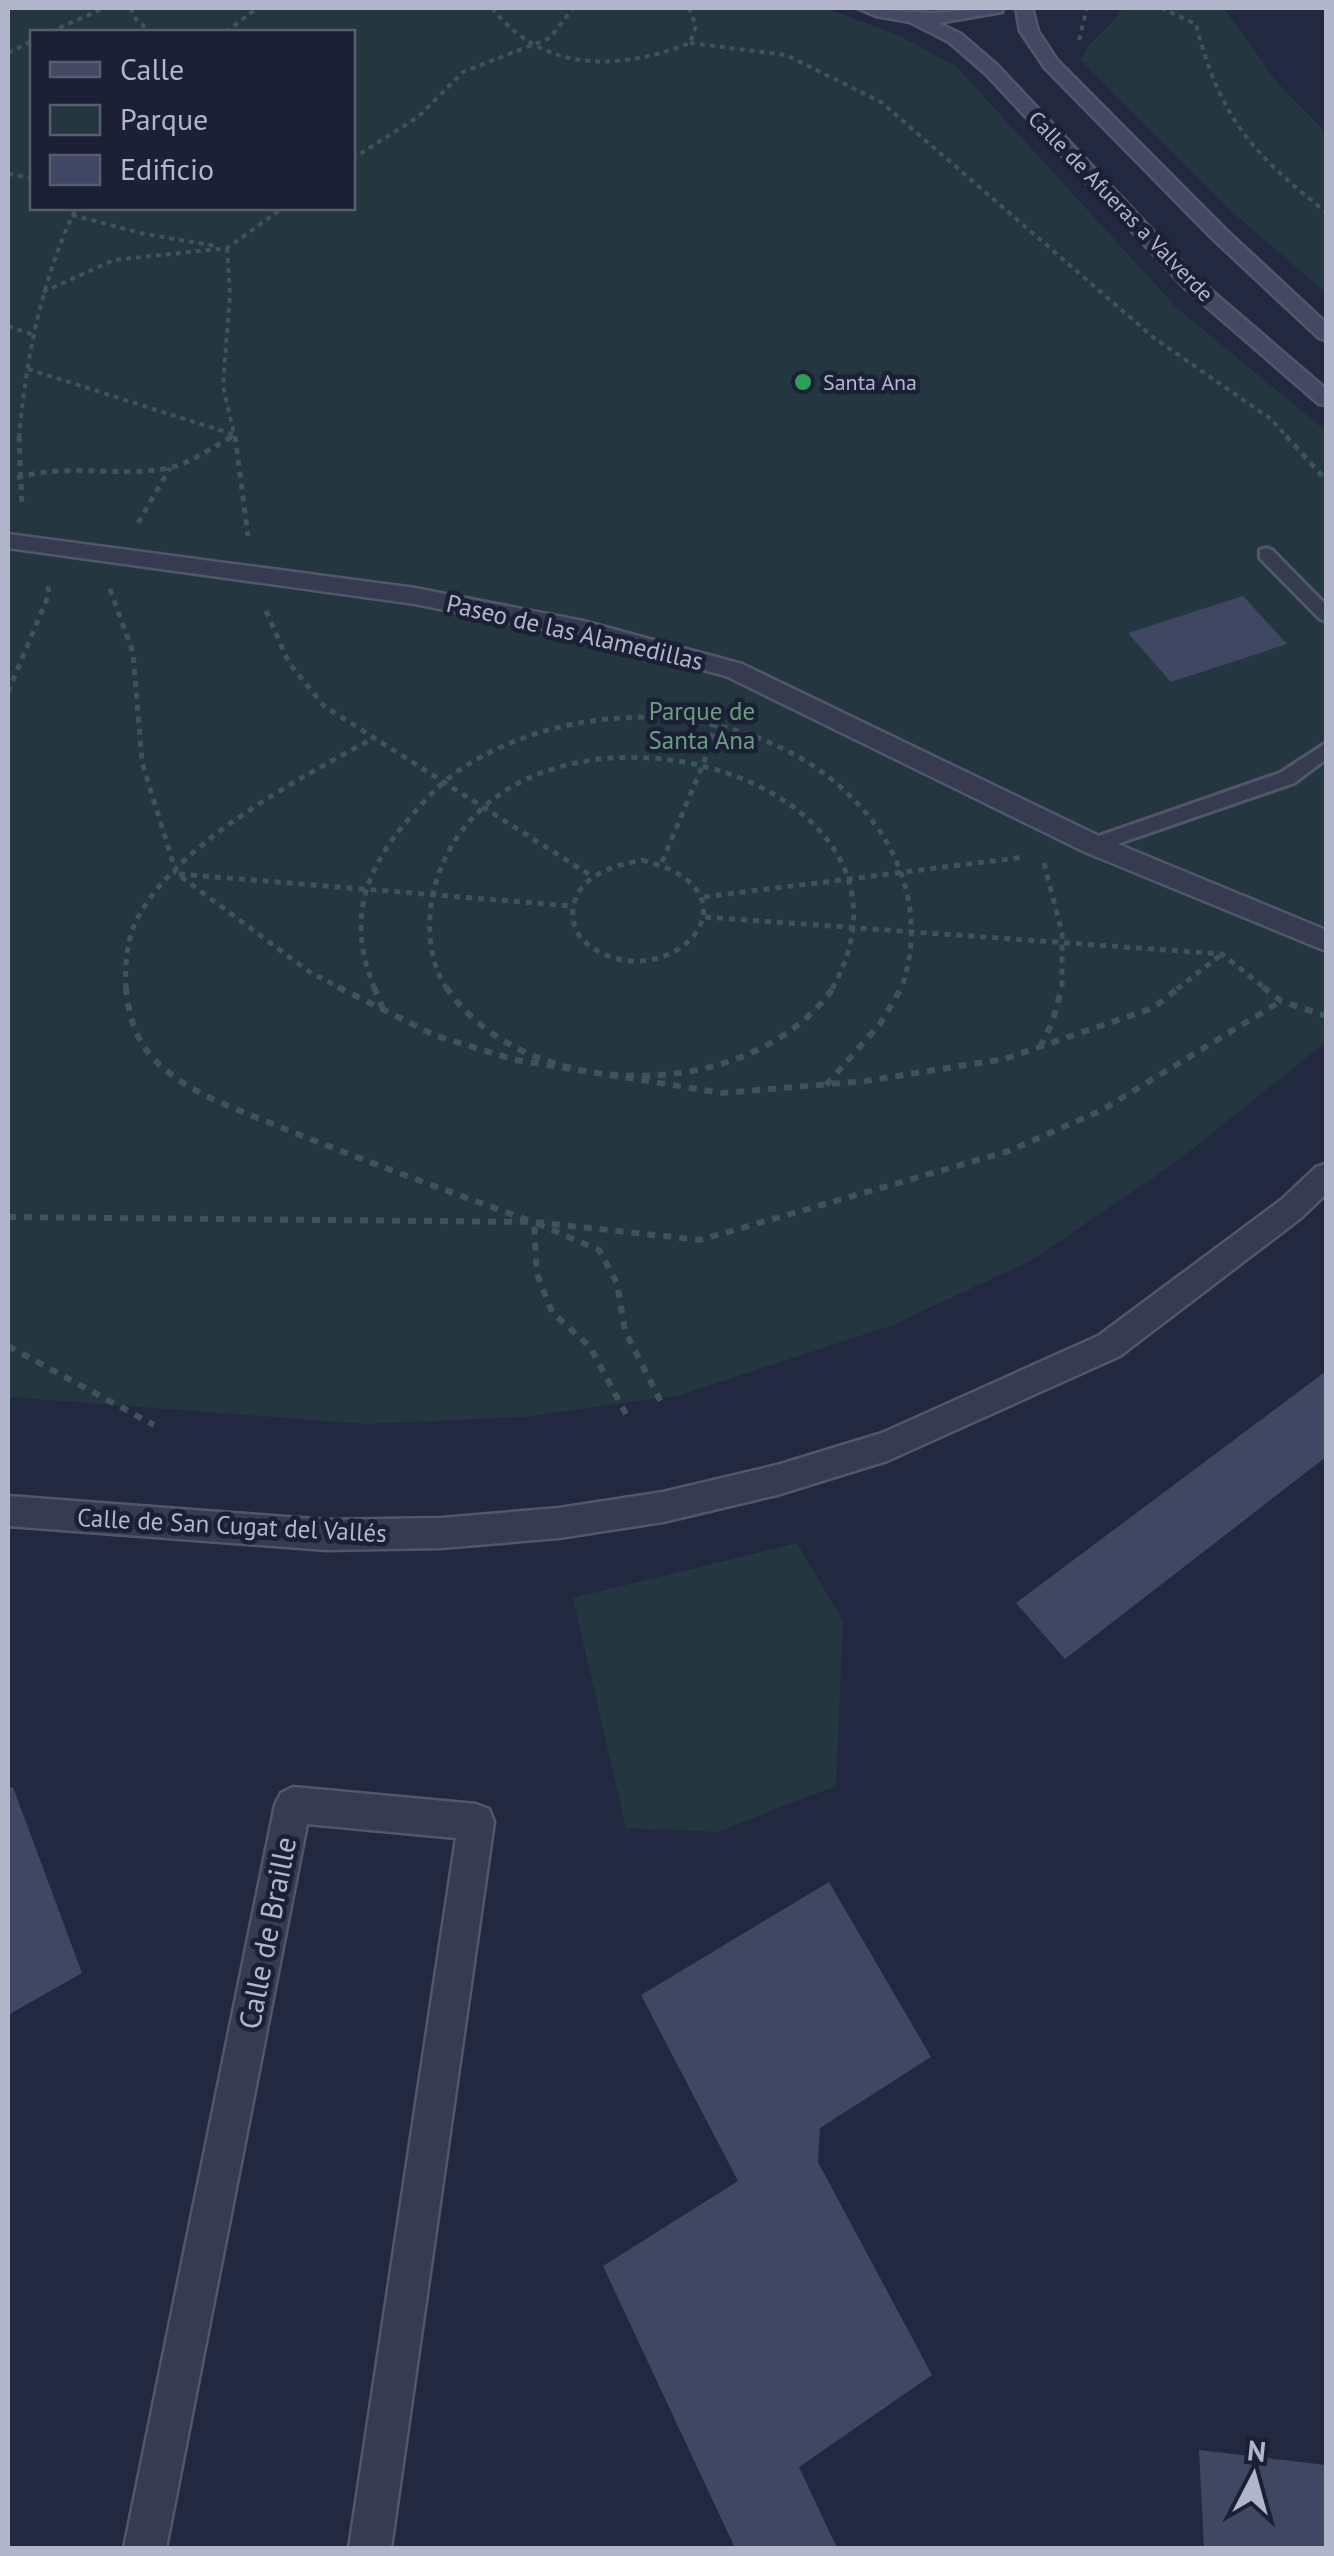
<svg xmlns="http://www.w3.org/2000/svg" width="1334" height="2556" font-family="'PT Sans',sans-serif">
<rect width="100%" height="100%" fill="#222840"/>
<!-- green -->
<path fill="#243741" fill-rule="evenodd" d="M8,8H824L896,34L956,66L1177,308L1326,431V1042L1176,1162L1032,1260L893,1325L681,1395L524,1417L366,1424L8,1397ZM32,32H352V208H32Z
M1122,8H1224L1276,81L1326,133V293L1231,211L1081,60C1091,35 1113,29 1122,8Z
M797,1543L843,1621L836,1786L717,1832L626,1828L573,1598Z"/>
<!-- building -->
<path fill="#404762" d="M1243,596L1287,644L1171,682L1128,633Z
M1326,1371V1457L1065,1659L1016,1603Z
M13,1787L82,1973L8,2015V1788Z
M829,1882L931,2057L820,2128L818,2162L932,2375L799,2467L837,2548H735L603,2266L738,2181L641,1995Z
M1199,2450L1326,2465V2548H1204Z"/>
<g fill="none" stroke-linecap="round" stroke-linejoin="round">
<!-- lane casing -->
<g stroke="#51566b" stroke-width="6">
<path id="lane" d="M1266,548L1272,550L1326,605V621L1320,619L1260,558V550Z
M1326,743V759L1294,783L1094,852L1084,845L1087,840L1280,773Z"/>
</g>
<!-- street casing -->
<g stroke="#51566b" stroke-width="5">
<path id="street" d="M8,534L415,588L583,621L742,664L1103,838L1326,930V951L1085,852L726,676L583,637L415,604L8,548Z
M1326,1164V1194L1301,1218L1120,1356L887,1461L777,1495L663,1522L559,1538L441,1548L326,1550L8,1526V1496L326,1520L441,1518L559,1508L663,1492L777,1465L882,1433L1098,1336L1281,1200L1316,1167Z
M293,1787L476,1804L489,1809L494,1822L391,2548H349L456,1838L307,1824L166,2548H124L275,1805L281,1793Z"/>
</g>
<!-- secondary casing -->
<g stroke="#51566b" stroke-width="5">
<path id="secondary" d="M857,8L931,13L1004,8L1002,12L938,23L961,34L998,66L1199,280L1326,389V405L1319,404L1185,288L986,74L949,42L910,22L876,16Z
M1016,8H1032L1038,31L1057,60L1226,230L1326,323V340L1319,338L1212,238L1045,68L1020,31Z"/>
</g>
<!-- path-far2 -->
<path stroke="#3f535b" stroke-width="4" stroke-dasharray="5 5" stroke-linecap="butt" d="M131,8L133,16L150,32
M492,8C543,73 618,71 690,43L696,26L689,8
M1161,8L1196,24C1219,116 1252,154 1326,212
M50,32L104,8
M226,32L257,8
M1079,40L1087,8
M690,43L786,55L881,102L1154,338L1271,419L1288,438
M8,53L32,41
M352,159L418,117L463,72L550,38L573,8
M8,174L32,178
M72,215L145,234L216,246
M227,248L230,294L223,386L235,438
M43,292L114,260L227,248L283,208
M8,326L34,335
M28,369L235,435
M19,438C26,359 41,281 76,208
M229,438L235,435"/>
<!-- path-far1 -->
<path stroke="#3f535b" stroke-width="5" stroke-dasharray="6 6" stroke-linecap="butt" d="M19,436L22,507
M235,436L248,536
M1286,436L1326,480
M17,478C67,463 114,477 163,469C189,465 211,448 233,436
M138,523L170,468
M110,589L133,653L142,762L176,873L311,973L343,989
M266,611L289,663L324,706L590,875
M8,692L49,594L47,582
M642,860C774,893 664,1003 587,944C579,938 574,928 573,918C570,878 611,866 642,860Z
M662,862L704,762L722,704
M1044,863L1062,933V989
M179,874L571,906
M704,897L1025,857
M705,917L1222,954L1266,989
M126,989C125,969 126,947 133,928C166,848 301,777 374,738
M375,989C349,929 360,878 402,827C421,804 441,781 467,765C594,687 790,702 879,830C911,877 921,935 901,989
M447,989C426,958 426,914 437,879C510,655 956,769 832,989
M1177,989L1222,954"/>
<!-- path -->
<path stroke="#3f535b" stroke-width="6" stroke-dasharray="8 8" stroke-linecap="butt" d="M126,987C128,1012 134,1037 152,1057C186,1094 240,1110 285,1129C365,1161 447,1191 528,1220
M338,987L436,1036L516,1060L722,1093L866,1081L1004,1059L1153,1008L1180,987
M374,987L383,1009
M446,987C527,1107 752,1104 834,987
M1263,987L1281,1001L1326,1016
M1040,1047L1052,1023L1062,987
M826,1085L880,1024L902,987
M8,1217L534,1222L700,1240L1009,1151L1102,1110L1281,1001
M8,1346L154,1425
M626,1414L590,1347L552,1312L537,1274L534,1222L599,1250L617,1283L625,1331L664,1408"/>
<!-- lane -->
<use href="#lane" fill="#363b50" fill-rule="evenodd"/>
<!-- street -->
<use href="#street" fill="#363b50" fill-rule="evenodd"/>
<!-- secondary -->
<use href="#secondary" fill="#444963" fill-rule="evenodd"/>
</g>
<!-- markers -->
<circle fill="#2e9e5b" stroke="#1b2035" stroke-width="4" cx="803" cy="382" r="10"/>
<g text-anchor="middle" stroke-width="9" stroke-linejoin="round" paint-order="stroke">
<!-- far-street labels -->
<g font-size="22" fill="#b2b6cb" stroke="#1b2035">
<text transform="translate(1121 206) rotate(46)" y="8">Calle de Afueras a Valverde</text>
</g>
<!-- far-poi labels -->
<g font-size="22" fill="#b2b6cb" stroke="#1b2035" text-anchor="start">
<text x="823" y="390">Santa Ana</text>
</g>
<!-- street labels -->
<g font-size="25" fill="#b2b6cb" stroke="#1b2035">
<text transform="translate(575 632) rotate(13)" y="9">Paseo de las Alamedillas</text>
<text transform="translate(232 1525) rotate(3)" y="9">Calle de San Cugat del Vallés</text>
</g>
<!-- park labels -->
<g font-size="25" fill="#679e7f" stroke="#1b2035">
<text x="702" y="720">Parque de<tspan x="702" dy="29">Santa Ana</tspan></text>
</g>
<!-- near-street labels -->
<g font-size="30" fill="#b2b6cb" stroke="#1b2035">
<text transform="translate(268 1933) rotate(-79)" y="10">Calle de Braille</text>
</g>
</g>
<!-- border -->
<rect width="1334" height="2556" fill="none" stroke="#b2b6cb" stroke-width="20"/>
<!-- legend -->
<rect x="30" y="30" width="325" height="180" fill="#1b2035" stroke="#575c71" stroke-width="2.5"/>
<rect x="50" y="62" width="50" height="15" fill="#444963" stroke="#575c71" stroke-width="2.5"/>
<text x="120" y="80" font-size="30" fill="#b2b6cb">Calle</text>
<rect x="50" y="105" width="50" height="30" fill="#243741" stroke="#575c71" stroke-width="2.5"/>
<text x="120" y="130" font-size="30" fill="#b2b6cb">Parque</text>
<rect x="50" y="155" width="50" height="30" fill="#404762" stroke="#575c71" stroke-width="2.5"/>
<text x="120" y="180" font-size="30" fill="#b2b6cb">Edificio</text>
<!-- north arrow -->
<g transform="translate(1254 2476) rotate(6)" stroke="#1b2035" stroke-width="8" paint-order="stroke">
<path d="M0-8L18 38L0 25L-18 38Z" fill="#b2b6cb"/>
<text y="-15" font-size="28" font-weight="bold" text-anchor="middle" fill="#b2b6cb">N</text>
</g>
</svg>
